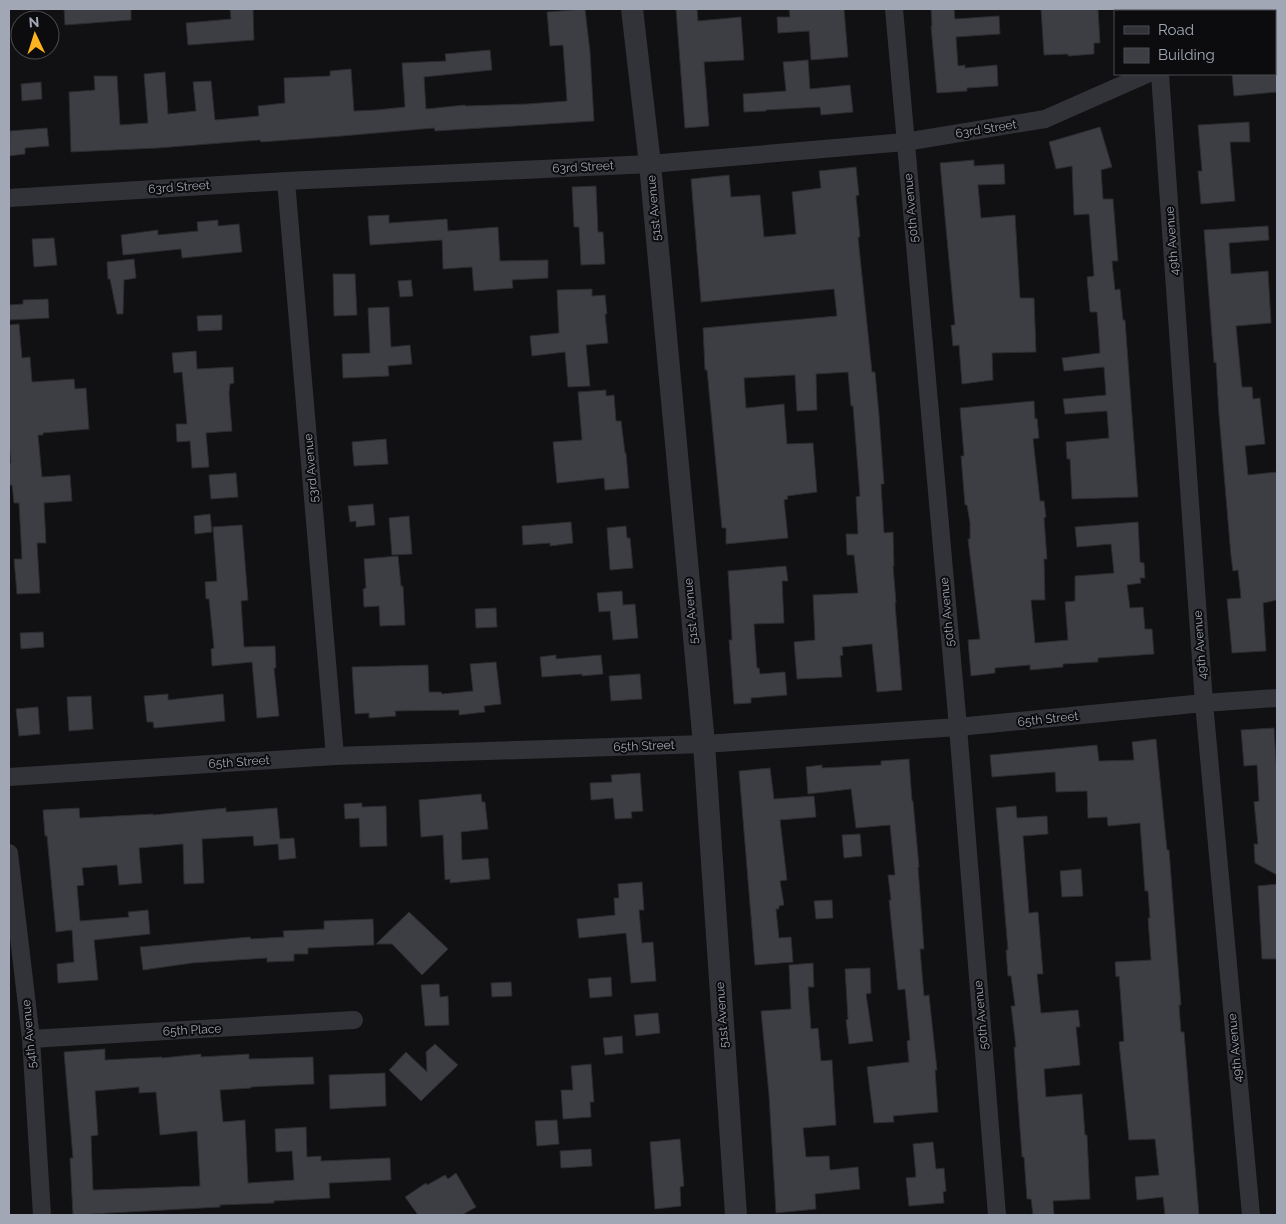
<svg xmlns="http://www.w3.org/2000/svg" width="1286" height="1224" font-family="Raleway,sans-serif">
<rect width="100%" height="100%" fill="#111113"/>
<!-- green -->
<path fill="#19211a" d="M1174,9H1238L1232,11H1174Z"/>
<!-- building -->
<path fill="#3d3e43" stroke="#2b2b2f" fill-rule="evenodd" d="M64,9H131V20L65,25Z
M230,9H253L254,40L188,45L186,23L231,19Z
M585,9L590,52L594,121L435,131L434,128L342,136L261,142L260,140L158,148L71,152L69,92L95,90L94,76H117L120,125L148,123L144,74L165,72L168,114L196,111L193,82L211,81L215,120L259,116L258,106L285,103L284,78L330,76V71L351,69L354,111L376,110L405,107L402,63L446,61L445,54L490,50L492,70L424,77L426,109L465,105V106L527,104L567,101L563,45L550,46L547,12Z
M676,9H697L698,21L741,17L744,60L704,62L709,126L685,128Z
M789,9H844L848,57L811,60L809,31L778,33L777,17H790Z
M931,9H954L955,19L999,16L1000,34L956,37L958,66L965,65V68L997,65L998,86L967,88V91L937,93L931,26H932Z
M1041,9H1098L1100,43H1094V54L1068,56V54L1044,55Z
M808,60L810,89L850,85L853,112L821,115L820,107L766,110V111L744,112L743,94L786,91L783,62Z
M1232,74H1277V92L1234,96Z
M41,82L42,99L22,101L21,84Z
M1249,122L1250,142H1230L1235,201L1201,204L1198,171H1202L1198,125Z
M1100,127L1112,167L1101,170L1103,199H1113L1118,261H1112L1115,290L1120,289L1123,320H1125L1138,497L1072,499L1070,459H1067L1066,442L1109,438L1107,411L1065,414L1063,399L1106,395L1104,367L1064,371L1062,358L1100,353L1097,312H1090L1087,277L1094,276L1089,214L1074,215L1072,166L1056,169L1049,142Z
M47,128L49,146L25,148V154L9,156L10,131Z
M974,160V166L1004,164L1005,184L978,185L981,218L1015,215L1020,298H1034L1036,352L992,353L993,380L962,384L959,345L953,346L951,325H955L940,163Z
M856,167L859,195L856,196L860,237H858L872,372H875L879,415L884,484H881L884,533L893,532L894,566H893L896,603H895L902,690L877,692L872,644L842,647L843,655L840,656L842,677L797,679L794,642L815,640L813,595L858,593L854,555H847L846,534H858L856,497L860,496L853,406H851L848,372L816,374L817,410L797,411L795,375L744,378L746,408L784,404L787,444L813,443L817,492L787,496L788,499L784,500L788,538L726,544V528H722L707,370H705L703,328L837,316L834,289L701,302L691,179L729,175L731,197L760,195L764,237L796,234L792,192L821,188L819,171Z
M596,186L598,232H603L605,264L581,265L579,227H574L572,187Z
M389,215V223L447,219L448,231L498,227L500,261L548,260V278L512,280L513,288L474,291L472,267L443,269L442,240L370,245L368,216Z
M218,220V226L239,224L242,252L182,258L181,249L123,255L121,235L158,230V235L198,231L197,222Z
M1268,226L1269,240L1229,243L1231,274L1268,271L1271,323L1236,326L1242,387H1252L1253,399L1260,398L1265,444L1245,446L1248,475L1277,472V600L1263,603L1266,651L1232,653L1227,599L1241,598L1238,570L1233,571L1231,556L1219,415L1216,362L1214,363L1204,230Z
M54,238L57,265L34,267L32,239Z
M134,259L136,278L124,280L123,314H117L110,279H108L107,262Z
M333,274H355L357,315L334,316Z
M411,280L413,296L400,297L398,281Z
M592,289V296L605,295L607,314H605L608,343L586,345L590,386L568,387L565,352L532,356L530,336L559,333L557,290Z
M48,299L49,318L9,320V305L23,304V300Z
M389,307L391,347L410,345L412,364L388,366L389,376L343,378L342,354L370,353L368,308Z
M222,315V330L198,331L197,316Z
M19,324L22,358L30,357L32,382L74,379L75,389L86,388L89,429L43,433V435H38L42,477L70,475L72,501L44,503L46,543H37L40,593L17,594L14,559H22L19,503H14L12,485H9V463H11L9,442V325Z
M196,351L197,369L233,367L234,383L230,384L229,393L232,431L206,433L209,467L192,468L190,441L177,442L176,424H187L182,372L174,373L172,353Z
M606,390V396L614,395L616,421H621L625,453H626L629,488L605,490L604,478L557,483L553,442L582,440L578,392Z
M1034,401L1035,419L1037,418L1039,438L1033,439L1040,501H1044L1046,517L1044,518L1047,559H1044L1045,600H1031L1035,643L1068,640L1065,602L1075,601V576L1114,573L1111,544L1077,547L1075,527L1138,522L1140,562L1144,563L1145,578H1140L1141,583L1127,585L1130,608L1143,607L1145,629H1152L1154,654L1098,658V662L1063,664V667L1030,670V665L995,668V673L971,676L968,640L980,639L968,539H970V523L967,505H965L961,456H964L960,408Z
M386,439L388,464L354,466L352,442Z
M236,473L238,497L211,499L209,475Z
M373,504L375,525L356,527V521L350,522L348,506Z
M210,514L212,532L195,534L194,516Z
M409,516L412,554L392,555L389,518Z
M571,522L573,543L550,546V543L523,545L522,526Z
M242,525L248,600L241,601L244,647L275,646L276,668H274L279,716L257,718L252,662L212,666L211,649L214,648L209,599H206L205,582L217,581L213,527Z
M626,526L627,538H630L633,568L610,570L607,528Z
M398,556L401,586H403L405,625L380,626L379,606L364,607L363,589L366,588L364,559Z
M786,566L788,581H782L784,623L754,624L757,668H759L760,674L785,672L787,695L751,698V703L734,704L729,640H732L728,571Z
M622,591L623,605L635,604L638,638L613,640L610,611L599,612L597,593Z
M496,608L497,627L476,628L475,609Z
M43,632L44,647L21,649L20,633Z
M556,655V659L601,655L603,674L582,676V674L542,677L540,657Z
M496,662L501,704L484,706L485,712L459,715V710L395,711L396,716L369,718V713L355,714L352,667L428,665L429,692H441L442,694L473,691L470,664Z
M640,674L642,699L611,701L609,676Z
M168,694V700L223,694L225,721L154,728L153,722H147L144,696Z
M91,696L93,729L69,731L67,697Z
M38,707L40,734L19,736L16,709Z
M1274,728L1277,775V875L1255,863L1254,844H1258L1254,802L1259,801L1257,765L1244,766L1241,730Z
M1156,739L1167,850H1169L1181,1005H1179L1181,1032H1184L1199,1215H1165L1163,1197L1137,1200L1135,1177L1159,1175L1155,1139L1129,1140L1119,1042L1124,1041L1119,976L1116,977L1115,962L1151,960L1148,918H1150L1148,891H1145L1140,823L1108,826L1107,817L1088,818L1087,791L1056,792L1055,772L992,777L990,755L1097,745L1099,761L1134,760L1132,742Z
M909,759L912,801H913L919,867H918L924,949H920L924,996L929,995L937,1070H935L938,1112L893,1116L894,1122L874,1123L867,1067L909,1062L907,1041L910,1040L905,989L898,990L889,900H891L888,875H895L890,825L856,828L851,789L808,794L806,767L822,765V768L881,765V761Z
M770,768L774,799L814,796L816,817L780,820L787,880L780,881L784,905L779,906V909H776L779,938L791,937L793,962L755,965L739,771Z
M640,773L643,811L631,812L632,818L615,819L613,798L591,800L590,783L612,782L611,775Z
M481,794L482,802H485L488,829L461,832L462,860L488,858L490,879L450,883V879L445,880L443,835L421,837L419,800Z
M362,803V807L386,806L387,846L360,847L359,818L345,819L344,804Z
M1016,806L1017,818L1047,816L1048,834L1023,836L1029,913L1038,912L1043,974H1037L1041,1013L1078,1010L1080,1027H1076L1080,1065L1044,1069L1046,1097L1082,1094L1085,1135H1087L1090,1199L1053,1201L1054,1215H1033L1031,1199H1027L1024,1157H1022L1014,1047H1016L1011,1006H1015L1011,976H1008L1006,950H1008L996,808Z
M79,808L80,818L153,814V815L226,808V812L277,808L280,839L294,838L296,858L279,860L278,844L254,846L253,836L202,839L204,883L184,884L183,844L139,848L142,883L119,885L117,865L82,868L84,885L77,886L80,921L129,917L128,912L148,910L150,934L94,940L98,980L58,983L57,964L74,962L72,930L56,932L47,836H45L43,810Z
M860,834L862,856L844,858L842,835Z
M1081,869L1083,896L1062,897L1060,871Z
M642,882L644,910H639L642,943L653,942L656,981L631,983L626,933L579,938L577,919L615,915L614,898H619L618,884Z
M1277,884V959H1262L1258,886Z
M832,900L833,918L816,919L814,901Z
M409,912L448,949L422,975L392,944H376Z
M373,919L374,945L308,948V954H294V961L267,962V958L192,963L143,970L140,947L250,937L251,939L284,937L283,931L324,929V921Z
M813,963L814,987H808L811,1029L818,1028L821,1061L832,1060L836,1125L803,1128L806,1157L829,1156L830,1170L858,1167L860,1189L815,1194L816,1209L776,1213L769,1095L761,1011L791,1009L789,965Z
M870,968L871,993L866,994L873,1041L849,1044L846,1020L848,1019L845,969Z
M611,977L612,996L590,998L588,979Z
M511,982L512,996L492,997L491,983Z
M439,984L440,997L448,996L449,1025L425,1026L421,985Z
M658,1013L660,1033L636,1036L634,1015Z
M622,1036L623,1053L605,1055L603,1038Z
M435,1044L458,1065L421,1101L389,1070L406,1052L427,1072L426,1052Z
M105,1049V1060L162,1057V1058L201,1054V1057L249,1054V1059L313,1057L314,1084L251,1087V1088L220,1090L223,1122L245,1120L248,1183L294,1180L292,1151L276,1152L275,1129L306,1127L307,1157L321,1156V1161L390,1158L391,1180L329,1183L330,1198L274,1201V1203L220,1205V1207L73,1215L70,1158H73L64,1052ZM139,1087V1093L156,1092L160,1135L197,1131L200,1186L93,1190L91,1136L98,1135L95,1091Z
M591,1064L594,1102H590L591,1117L563,1119L561,1090H573L571,1066Z
M385,1073L386,1106L330,1109L329,1075Z
M557,1120L559,1144L537,1146L535,1121Z
M680,1139L684,1186L680,1187L681,1206L655,1209L650,1142Z
M933,1142L936,1169L944,1168L946,1191L943,1192L944,1203L909,1206L906,1178L916,1177L913,1144Z
M591,1149L592,1166L561,1168L560,1151Z
M456,1173L476,1207L462,1215H418L405,1197L426,1183L427,1185L445,1175L448,1179Z"/>
<g fill="none" stroke-linecap="round" stroke-linejoin="round">
<!-- minor -->
<path stroke="#323338" stroke-width="18" d="M894,9L958,727L997,1215
M1154,9V11
M1273,11L1277,9
M1160,74L1204,703L1251,1215
M286,181L335,756
M9,198L286,181L650,164L905,142L1045,119L1147,74
M9,777L335,756L704,744L958,727L1204,703L1277,698
M9,853L31,1039L42,1215
M31,1039L354,1020"/>
<!-- tertiary -->
<path stroke="#323338" stroke-width="22" d="M632,9L650,164L704,744L736,1215"/>
</g>
<g text-anchor="middle" stroke-width="4" stroke-linejoin="round" paint-order="stroke">
<!-- street labels -->
<g font-size="12" fill="#a1a7b5" stroke="#0c0c0e">
<text transform="translate(986 129) rotate(-9)" y="4">63rd Street</text>
<text transform="translate(583 167) rotate(-3)" y="4">63rd Street</text>
<text transform="translate(179 187) rotate(-4)" y="4">63rd Street</text>
<text transform="translate(654 208) rotate(-95)" y="4">51st Avenue</text>
<text transform="translate(911 208) rotate(-95)" y="4">50th Avenue</text>
<text transform="translate(1172 241) rotate(-94)" y="4">49th Avenue</text>
<text transform="translate(311 468) rotate(-95)" y="4">53rd Avenue</text>
<text transform="translate(691 611) rotate(-95)" y="4">51st Avenue</text>
<text transform="translate(947 612) rotate(-95)" y="4">50th Avenue</text>
<text transform="translate(1200 645) rotate(-94)" y="4">49th Avenue</text>
<text transform="translate(1048 719) rotate(-6)" y="4">65th Street</text>
<text transform="translate(644 746) rotate(-2)" y="4">65th Street</text>
<text transform="translate(239 762) rotate(-4)" y="4">65th Street</text>
<text transform="translate(722 1015) rotate(-94)" y="4">51st Avenue</text>
<text transform="translate(981 1015) rotate(-95)" y="4">50th Avenue</text>
<text transform="translate(192 1030) rotate(-3)" y="4">65th Place</text>
<text transform="translate(29 1034) rotate(-95)" y="4">54th Avenue</text>
<text transform="translate(1235 1048) rotate(-95)" y="4">49th Avenue</text>
</g>
</g>
<!-- border -->
<rect width="1286" height="1224" fill="none" stroke="#a1a7b5" stroke-width="20"/>
<!-- legend -->
<rect x="1114" y="10" width="162" height="65" fill="#0c0c0e" stroke="#484a51"/>
<rect x="1124" y="26" width="25" height="8" fill="#323338" stroke="#484a51"/>
<text x="1158" y="35" font-size="15" fill="#a1a7b5">Road</text>
<rect x="1124" y="48" width="25" height="15" fill="#3d3e43" stroke="#484a51"/>
<text x="1158" y="60" font-size="15" fill="#a1a7b5">Building</text>
<!-- north arrow -->
<g transform="translate(35 35) rotate(356)"><circle r="24" fill="#0c0c0e" stroke="#484a51"/>
<path d="M0-4L9 19L0 12L-9 19Z" fill="#ffb41d"/>
<text y="-8" font-size="14" font-weight="bold" text-anchor="middle" fill="#a1a7b5">N</text>
</g>
</svg>
